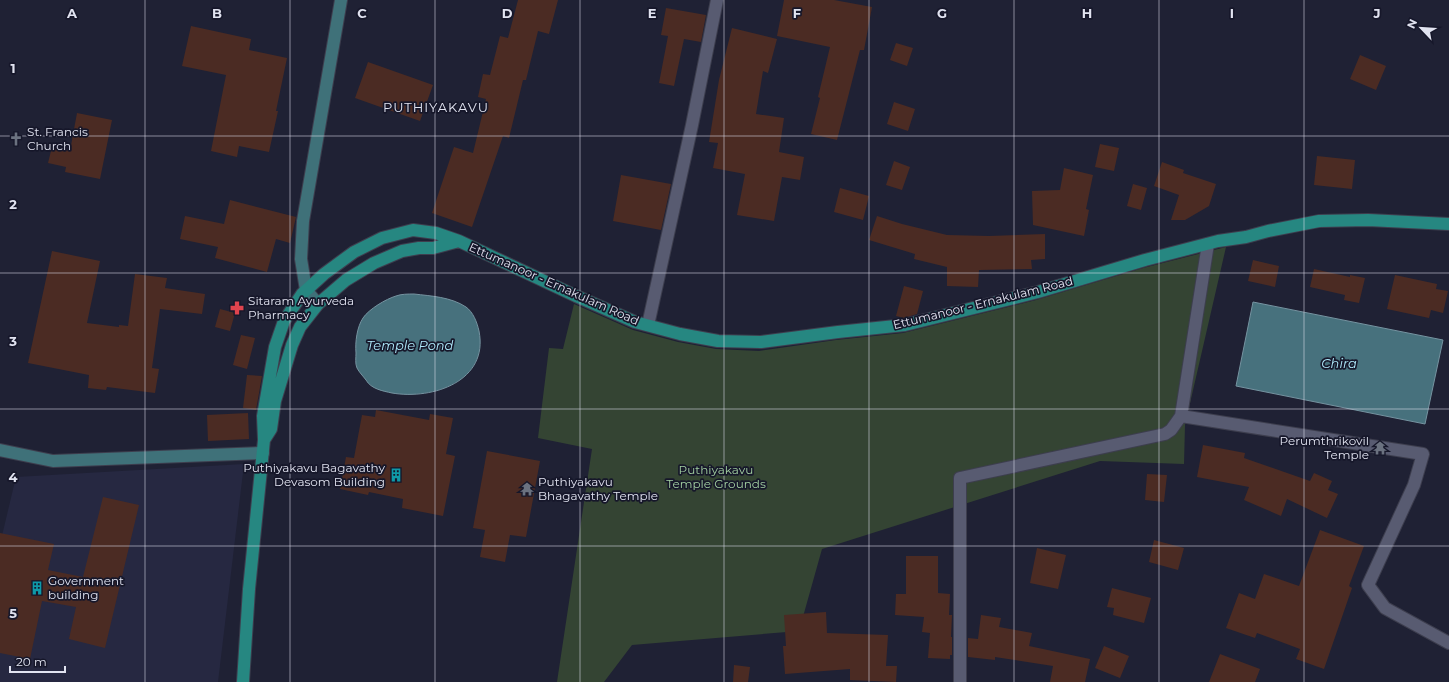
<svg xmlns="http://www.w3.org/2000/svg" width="1449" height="682" font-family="Montserrat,sans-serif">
<rect width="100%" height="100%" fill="#1f2134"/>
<!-- built -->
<path fill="#262841" d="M244,464L218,682H0V544L16,477Z"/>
<!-- green -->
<path fill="#344433" d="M1226,247L1185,425L1184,464L1100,461L822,549L799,631L632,645L604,682H557L592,449L538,438L549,348L563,349L574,304L633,330L678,342L716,349L759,351L836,340L903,333L1036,300L1143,268Z"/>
<!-- water -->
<path fill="#47717d" stroke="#7593a0" d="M414,294C431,296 451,297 466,307C473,312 477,322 479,331C489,381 433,400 392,393C383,391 371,389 366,380C363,376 359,372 357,368C355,364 356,357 356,353C355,342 357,327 363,318C369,309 386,299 396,296C401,294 408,294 414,294Z
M1253,302L1443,340L1425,424L1236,386Z"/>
<!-- building -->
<path fill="#4b2b23" d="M518,0H558L549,34L538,31L526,80H523L509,138L503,136L472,227L432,213L454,147L473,153L486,99L478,97L483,74L490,75L500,36L508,38Z
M784,0H834L872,7L864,50H860L837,140L811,134L820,98L818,97L830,47L777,36Z
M666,8L706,15L701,42L684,39L674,86L659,83L668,36L661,35Z
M191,26L251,39L249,50L287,58L276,111H278L269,152L239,146L237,157L211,151L226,75L182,66Z
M732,28L777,39L768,73L763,71L756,114L784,118L779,152L804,157L800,180L782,177L774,221L737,215L745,174L713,168L718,143L709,142L719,80Z
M896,43L913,48L907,66L890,60Z
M1360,55L1386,66L1376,90L1350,79Z
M368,62L433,85L420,121L355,98Z
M894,102L915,109L908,131L887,124Z
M77,113L112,120L100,179L65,172L66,167L48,163L52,147L70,151Z
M1100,144L1119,148L1114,171L1095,167Z
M1317,156L1355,160L1352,189L1314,185Z
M894,161L910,167L902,190L886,185Z
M1162,162L1184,170L1183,173L1216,184L1209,206L1185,220H1171L1179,195L1154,186Z
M1064,168L1093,175L1086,209L1089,210L1084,236L1033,225L1032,191L1060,190Z
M621,175L671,184L661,230L613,221Z
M1133,184L1147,188L1141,210L1127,206Z
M840,188L869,196L863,220L834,212Z
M230,200L296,217L290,243L276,239L267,272L215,258L218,247L180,239L185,216L224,224Z
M877,216L902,224L947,235L989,236L1045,234V259L1031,260L1032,269L979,270L978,287L947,286V267L914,259L915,254L869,240Z
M52,251L100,261L87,323L119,327V325L128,326L135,274L167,278L165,288L205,294L202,314L160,309L152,368L159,369L155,393L107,387L106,390L88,388L89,375L28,363Z
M1253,260L1279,266L1275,287L1248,281Z
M1314,269L1350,277V275L1365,278L1359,303L1344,300L1345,295L1310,287Z
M1395,275L1437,284L1436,289L1448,291L1443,313L1431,310L1429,318L1387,309Z
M904,286L923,291L917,314L904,318L896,316Z
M220,309L235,313L230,331L215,327Z
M241,335L255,338L247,369L233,365Z
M247,375L262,376L256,410L243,408Z
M376,410L429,420L430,414L453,418L446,454L455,456L443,516L402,508L403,499L369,492L368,495L340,489L346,457L354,458L362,415L375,417Z
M248,413L249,439L208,441L207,415Z
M1203,445L1245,453L1244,458L1310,481L1314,473L1332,481L1328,490L1338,494L1327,518L1287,499L1281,516L1244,500L1249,487L1197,477Z
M487,451L540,461L526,537L510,535L505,562L480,557L485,530L473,528Z
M1147,474L1167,475L1164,502L1145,500Z
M103,497L139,505L105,648L69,639L76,607L42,601L30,659L0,653V533L54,544L48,570L83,577Z
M1320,530L1364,546L1349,586L1352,588L1324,669L1296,659L1300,649L1257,633L1255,638L1226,628L1239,593L1255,599L1264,574L1299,586Z
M1154,540L1184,548L1178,570L1149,562Z
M1037,548L1066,555L1058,589L1030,583Z
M906,556H938V593L950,594L949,615H952L951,637H952V655H950V659L928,658L930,633L922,632L924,617L895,615L896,594H906Z
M1112,588L1151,598L1144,623L1113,615L1114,608L1107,607Z
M826,612L827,633L888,635L886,666H897L896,682L850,680V669L785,674L783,646H786L784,615Z
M981,615L1001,618L999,627L1032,633L1029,646L1090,659L1085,682H1050L1053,666L995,657V660L968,657V638L978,639Z
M1104,646L1129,656L1120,678L1095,668Z
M1220,654L1260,669L1255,682H1209Z
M734,665L750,667L748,682H733Z"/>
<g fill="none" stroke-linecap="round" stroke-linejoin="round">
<!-- minor casing -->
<g stroke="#3d3e4e" stroke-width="14">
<path id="minor" d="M648,325L692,125L717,0
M1181,416L1423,454L1414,485L1368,585L1385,608L1449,643
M960,682V478L1165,434L1171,430L1181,416L1208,244"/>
</g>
<!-- secondary casing -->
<g stroke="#3d3e4e" stroke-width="14">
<path id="secondary" d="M318,304L306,290L301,259L303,221L341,0
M0,450L53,461L263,453"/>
</g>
<!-- primary casing -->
<g stroke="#3d3e4e" stroke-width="14">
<path id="primary" d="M459,241L433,248H419L402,251L374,263L346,280L318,304L300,327L292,345L275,401L271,429L264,440L263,416L275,347L284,321L302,294L324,274L354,252L382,238L413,230L436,233L459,241L576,296L635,322L680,334L718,341L761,342L838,332L905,325L1038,292L1145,260L1218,241L1246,237L1268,231L1319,221L1368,220L1449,224
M243,682L249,589L264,440"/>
</g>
<!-- minor -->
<use href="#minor" stroke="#585b71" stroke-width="12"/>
<!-- secondary -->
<use href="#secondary" stroke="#3f7179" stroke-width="12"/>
<!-- primary -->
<use href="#primary" stroke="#268781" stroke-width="12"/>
</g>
<!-- grid -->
<path fill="none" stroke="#e1e3f0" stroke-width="1" stroke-opacity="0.55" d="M145,0V682M290,0V682M435,0V682M580,0V682M724,0V682M869,0V682M1014,0V682M1159,0V682M1304,0V682M0,136H1449M0,273H1449M0,409H1449M0,546H1449"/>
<!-- icons -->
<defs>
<g id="church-bare" transform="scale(1.08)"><path d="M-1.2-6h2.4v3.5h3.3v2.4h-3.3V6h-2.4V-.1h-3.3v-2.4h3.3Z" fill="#6b7280" stroke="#16172a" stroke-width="2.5" paint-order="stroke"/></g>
<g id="pharmacy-bare" transform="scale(1.08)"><path d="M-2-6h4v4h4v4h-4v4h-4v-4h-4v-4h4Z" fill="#e0444e" stroke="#16172a" stroke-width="2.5" paint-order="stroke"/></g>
<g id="temple-bare" transform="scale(1.08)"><path d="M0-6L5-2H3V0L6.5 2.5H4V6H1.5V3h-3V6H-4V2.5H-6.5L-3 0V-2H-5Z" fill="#6b7280" stroke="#16172a" stroke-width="2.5" paint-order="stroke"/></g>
<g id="building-bare" transform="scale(1.08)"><path d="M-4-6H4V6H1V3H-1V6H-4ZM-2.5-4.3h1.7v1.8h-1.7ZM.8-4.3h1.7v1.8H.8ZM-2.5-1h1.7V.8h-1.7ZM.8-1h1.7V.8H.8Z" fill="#0f9aa8" stroke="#16172a" stroke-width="2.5" paint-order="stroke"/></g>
</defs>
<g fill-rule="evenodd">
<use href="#church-bare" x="16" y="139"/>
<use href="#pharmacy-bare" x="237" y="308"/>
<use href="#temple-bare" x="1380" y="448"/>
<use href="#building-bare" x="396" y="475"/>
<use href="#temple-bare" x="527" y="489"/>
<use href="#building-bare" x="37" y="588"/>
</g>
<g text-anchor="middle" stroke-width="3.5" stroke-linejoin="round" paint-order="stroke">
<!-- poi labels -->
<g font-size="12" fill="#e1e3f0" stroke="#16172a" text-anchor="start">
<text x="27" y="136">St. Francis<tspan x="27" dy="14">Church</tspan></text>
<text x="248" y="305">Sitaram Ayurveda<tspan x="248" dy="14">Pharmacy</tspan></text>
<text x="1369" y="445" text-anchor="end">Perumthrikovil<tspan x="1369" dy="14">Temple</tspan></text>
<text x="385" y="472" text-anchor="end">Puthiyakavu Bagavathy<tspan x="385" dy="14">Devasom Building</tspan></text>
<text x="538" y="486">Puthiyakavu<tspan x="538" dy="14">Bhagavathy Temple</tspan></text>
<text x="48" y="585">Government<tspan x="48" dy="14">building</tspan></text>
</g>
<!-- street labels -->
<g font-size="12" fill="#e1e3f0" stroke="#16172a">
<text transform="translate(554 284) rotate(24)" y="4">Ettumanoor - Ernakulam Road</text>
<text transform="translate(983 303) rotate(-14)" y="4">Ettumanoor - Ernakulam Road</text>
</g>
<!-- park labels -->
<g font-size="12" fill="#a3d0a1" stroke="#16172a">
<text x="716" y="474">Puthiyakavu<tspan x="716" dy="14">Temple Grounds</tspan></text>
</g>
<!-- neighbourhood labels -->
<g font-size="13" letter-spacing="1" fill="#e1e3f0" stroke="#16172a">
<text x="436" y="112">PUTHIYAKAVU</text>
</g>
<!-- water labels -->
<g font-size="13" font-style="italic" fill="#afeafb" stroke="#16172a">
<text x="410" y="350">Temple Pond</text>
<text x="1339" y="368">Chira</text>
</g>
</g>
<g font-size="13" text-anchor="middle" font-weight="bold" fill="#e1e3f0" stroke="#16172a" stroke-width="3.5" stroke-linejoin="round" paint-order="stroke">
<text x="72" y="18">A</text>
<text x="217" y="18">B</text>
<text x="362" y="18">C</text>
<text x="507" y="18">D</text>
<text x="652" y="18">E</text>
<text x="797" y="18">F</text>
<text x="942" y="18">G</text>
<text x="1087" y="18">H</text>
<text x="1232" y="18">I</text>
<text x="1377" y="18">J</text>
<text x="13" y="73">1</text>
<text x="13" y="209">2</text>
<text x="13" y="346">3</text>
<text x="13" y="482">4</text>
<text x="13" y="618">5</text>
</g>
<!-- north arrow -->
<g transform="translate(1421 28) rotate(295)" stroke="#16172a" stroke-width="3" paint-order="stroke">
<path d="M0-3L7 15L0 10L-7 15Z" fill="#e1e3f0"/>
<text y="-6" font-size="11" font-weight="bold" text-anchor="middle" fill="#e1e3f0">N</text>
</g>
<!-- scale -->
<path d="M10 666v6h55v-6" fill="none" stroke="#e1e3f0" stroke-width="2"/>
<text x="16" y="666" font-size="12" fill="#e1e3f0" stroke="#16172a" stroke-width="3" paint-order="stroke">20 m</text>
</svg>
